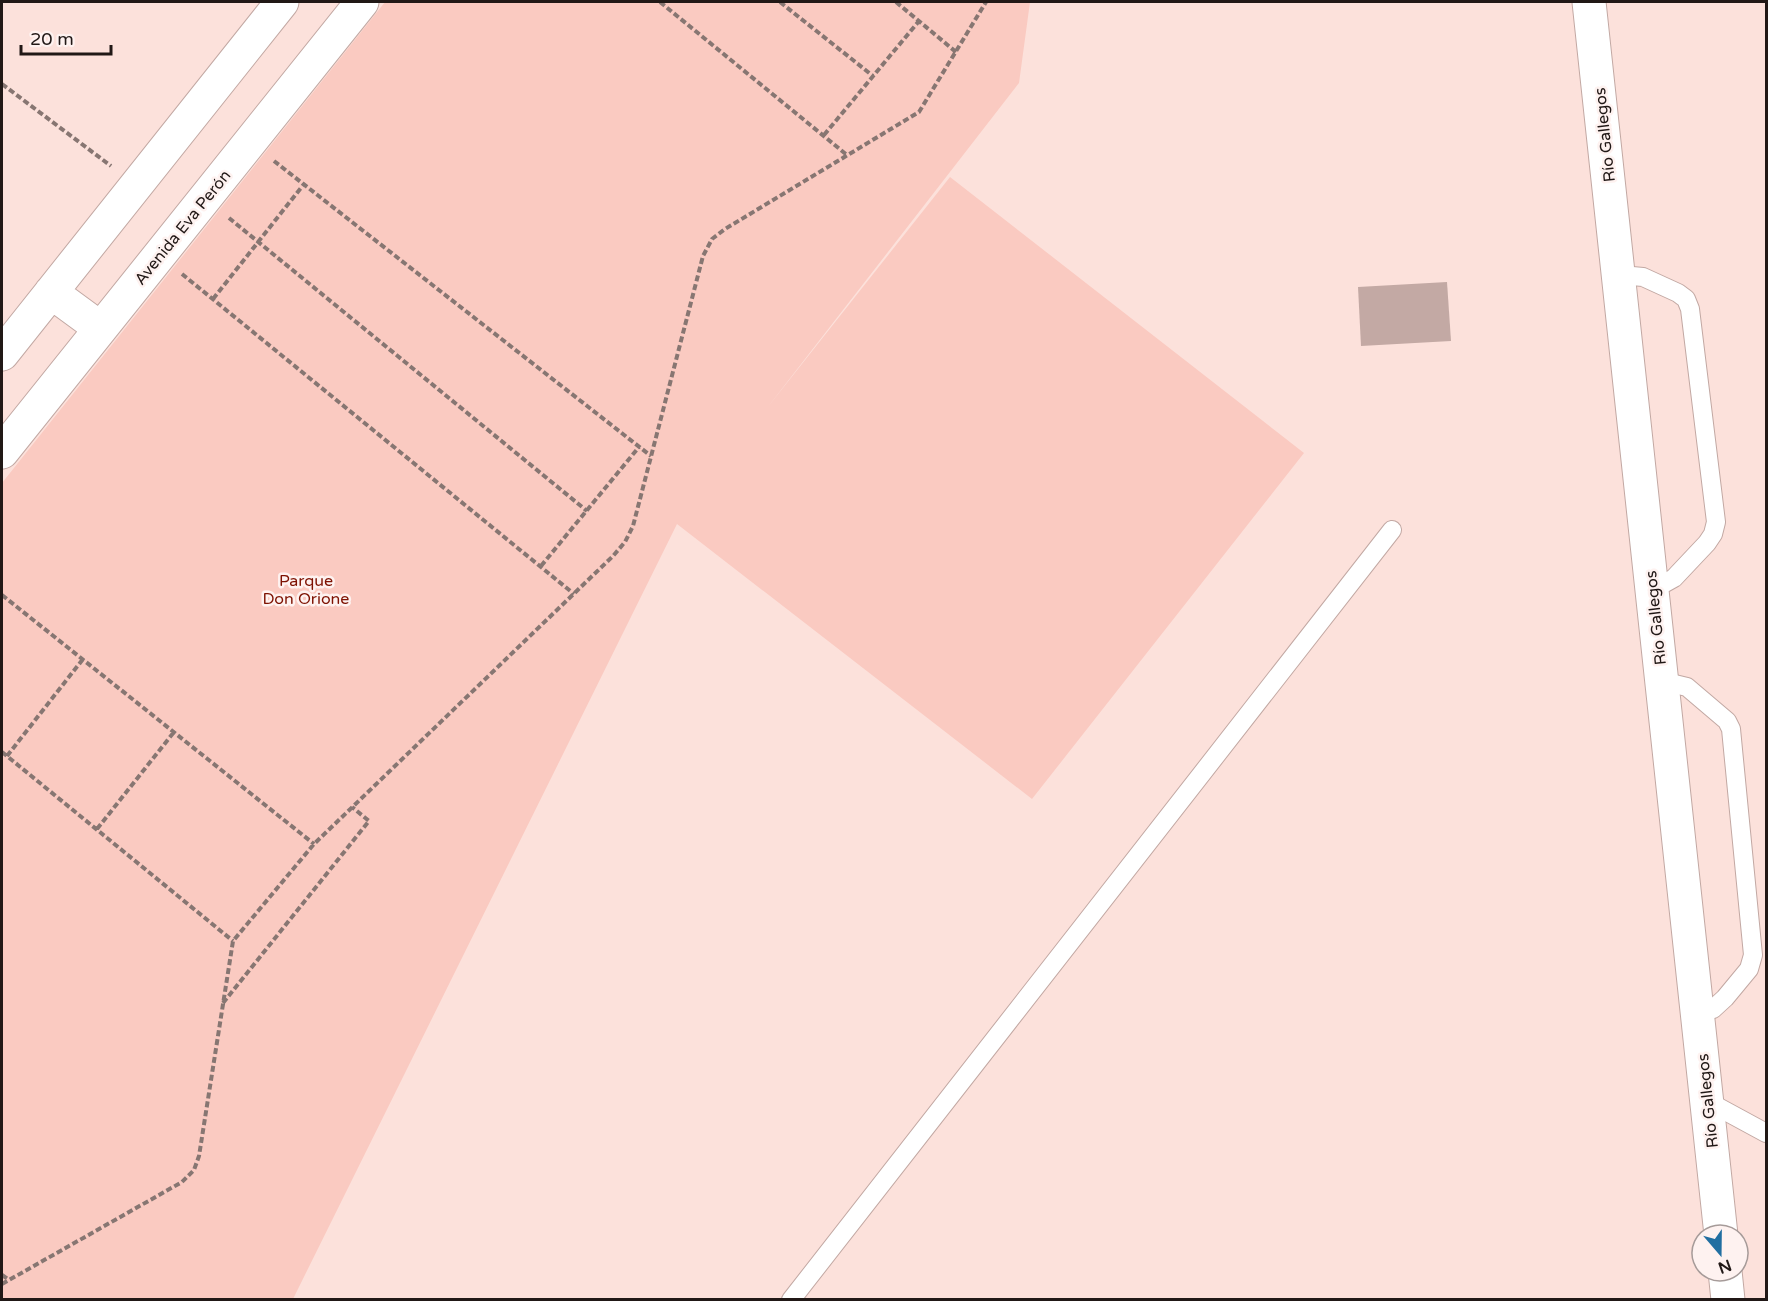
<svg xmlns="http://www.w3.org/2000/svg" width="1768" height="1301" font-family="'Varela Round',sans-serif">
<rect width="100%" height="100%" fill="#fce1db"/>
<!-- green -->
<path fill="#facac1" d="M385,2H1030L1019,83L767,408L950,177L1304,453L1032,799L677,524L293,1299H2V483Z"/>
<!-- building -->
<path fill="#c3a9a4" d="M1447,282L1451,341L1361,346L1358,287Z"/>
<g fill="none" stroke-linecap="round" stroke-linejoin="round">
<!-- service casing -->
<g stroke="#c2a8a3" stroke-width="20">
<path id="service" d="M1619,278L1632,276L1643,277L1678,293L1686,299L1690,309L1716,522L1713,534L1707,543L1674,578L1665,583L1652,586
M1662,681L1687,687L1727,721L1731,729L1753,955L1749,969L1725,998L1713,1009L1698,1014
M1707,1101L1766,1133
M791,1300L1392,530"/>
</g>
<!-- minor casing -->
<g stroke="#c2a8a3" stroke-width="35">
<path id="minor" d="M1589,2L1721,1235
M1725,1271L1728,1300"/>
</g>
<!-- secondary casing -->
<g stroke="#c2a8a3" stroke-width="35">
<path id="secondary" d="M51,292L100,328
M2,354L282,2
M2,452L362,2"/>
</g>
<!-- path -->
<path stroke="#877672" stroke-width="4" stroke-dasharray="6 3" stroke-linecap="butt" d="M660,2L847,155
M780,2L873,76
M896,2L956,52
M2,84L111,166
M824,135L919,21
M274,161L651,456
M229,218L587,511
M182,274L574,594
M213,299L304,184
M541,566L639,447
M2,595L314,844
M2,752L233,941
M7,756L83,659
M97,829L174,732
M223,1003L369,821L352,807
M2,1275L9,1280
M2,1284L182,1182L194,1170L199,1156L233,941L314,844L613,556L625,542L633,526L703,256L712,239L725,229L919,112L986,2"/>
<!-- service -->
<use href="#service" stroke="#fff" stroke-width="18"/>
<!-- minor -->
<use href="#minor" stroke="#fff" stroke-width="33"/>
<!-- secondary -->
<use href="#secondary" stroke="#fff" stroke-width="33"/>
</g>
<g text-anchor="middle" stroke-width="5" stroke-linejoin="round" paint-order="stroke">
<!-- street labels -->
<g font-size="16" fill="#211816" stroke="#fef2f0">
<text transform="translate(1604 135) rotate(-96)" y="6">Río Gallegos</text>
<text transform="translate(182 227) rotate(-51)" y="6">Avenida Eva Perón</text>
<text transform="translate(1655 618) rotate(-96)" y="6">Río Gallegos</text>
<text transform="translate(1707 1101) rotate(-96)" y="6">Río Gallegos</text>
</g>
<!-- park labels -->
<g font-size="16" fill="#7e1202" stroke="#fef2f0">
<text x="306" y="586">Parque<tspan x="306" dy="18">Don Orione</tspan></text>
</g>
</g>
<!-- border -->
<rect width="1768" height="1301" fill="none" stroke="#211816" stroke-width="6"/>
<!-- north arrow -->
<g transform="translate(1720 1253) rotate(160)"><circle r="28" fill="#fef2f0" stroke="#a69b99" stroke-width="1.5"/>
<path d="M0-4.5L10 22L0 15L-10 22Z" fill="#216fa1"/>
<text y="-9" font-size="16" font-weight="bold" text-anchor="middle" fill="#211816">N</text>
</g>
<!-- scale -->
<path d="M21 45v9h90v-9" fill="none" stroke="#211816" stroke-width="3"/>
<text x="30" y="45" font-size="18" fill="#211816" stroke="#fef2f0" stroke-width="4.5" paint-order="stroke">20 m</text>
</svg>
